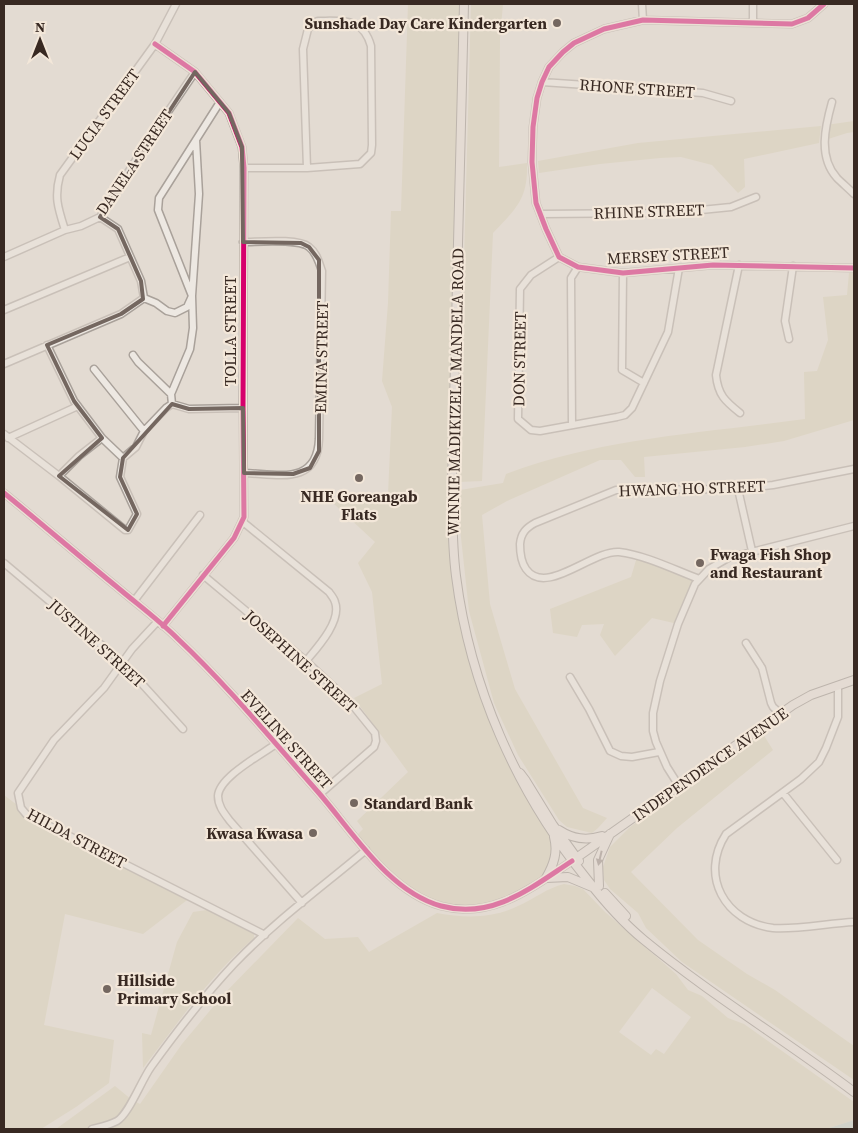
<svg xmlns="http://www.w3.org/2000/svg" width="858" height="1133" font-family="'Source Serif 4',serif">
<rect width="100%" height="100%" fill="#e3dbd2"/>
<!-- green -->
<path fill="#d5cfb5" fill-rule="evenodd" d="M408,4H464L452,483L460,601L490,713L552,833L555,847L546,878L493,906L456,909L410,892L356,836L363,829L357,821L408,772L354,698L382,684L372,592L358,563L375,542L334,504L346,494H388L392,407L382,381L388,303L391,211H401Z
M471,4H503L500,37L499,167L527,163C528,200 516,208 493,233L482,481L458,482Z
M854,121V132L847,133L825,140L826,125Z
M821,126L819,143L744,159L745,187L738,193L712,165L681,157L660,158L600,164L539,173L538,161L638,143Z
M849,273H854V420L784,441L745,447L644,457L645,477H635L621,460H600L507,501L482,515L490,604L515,689L583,808L607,818L598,828L592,833L567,827L559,820L518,755L494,703L469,611L459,519L460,490L503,483L506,474C601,438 705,433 805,419L804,372L817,371L828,340L823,297L847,295Z
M637,557L699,579L678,624L652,618L615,656L600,635L604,624L582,625L577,637L553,633L550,609L631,577Z
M763,734L773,750L677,828L631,872L698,940L747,974L775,990L854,1046V1080L682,962L646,928L638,913L610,889L604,880L603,867L610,847L629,828L652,810L688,789Z
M4,795L21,808L26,814L191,897L143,934L65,914L44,1025L114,1040L109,1083L76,1107L41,1129H4Z
M564,884L575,886L583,889L605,912L676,974L688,990L702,996L728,1018L744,1024L854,1102V1120L826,1129H56L115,1086L132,1100L140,1104L182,1044L223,995L298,918L325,939L358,937L369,952L437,913C464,918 492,919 518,906C534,899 547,888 564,884ZM652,988L691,1017L664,1054L656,1049L651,1055L619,1032Z
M207,910L254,934V938C210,975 178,1023 143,1068L142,1033L151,1035L177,942L193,912Z"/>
<!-- water -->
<path fill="#bbc8be" d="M854,1120V1129H826Z"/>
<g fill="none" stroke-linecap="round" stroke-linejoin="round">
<!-- minor casing -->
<g stroke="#a9a19a" stroke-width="9">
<path id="minor" d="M642,4L643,20
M824,4L808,18L792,24L643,20L604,29L574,43L563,52L549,67L542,82L537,98L533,127L532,162L536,203L546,229L559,257L578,267L623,273L713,265L854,268
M318,21C342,21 363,17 371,46L372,145L371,153L360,164L307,168L303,49L308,29L313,23Z
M753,23V4
M155,44L195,72L229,113L242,147L244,168L243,408L244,517L234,538L163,626
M542,82L703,93L731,101
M832,102C825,127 818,157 837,178C842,183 849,189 854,194
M244,168H307
M541,214L654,213L691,211L731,207L756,197
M65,230C58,208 54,197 60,175L155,44L176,4
M243,242C258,242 298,238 309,247C317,253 319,263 322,271L319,439C317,486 278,474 244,473
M4,257L65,230L81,226L100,217L146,144L195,72
M559,257L531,275L520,289L518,419L531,430L540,431L617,417L625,415L632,408L668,332L679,268
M739,265L716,375C718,395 725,401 740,413
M623,273L622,370L644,383
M144,298L156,303L167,311L175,313L187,307L192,296L158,210L159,198L220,102
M4,310L130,257
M789,339L785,321L793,266
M47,345L74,401L102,438L123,458
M133,355L138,362L171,394
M4,364L121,314L144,298L141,281L118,229L100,217
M94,369L144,431
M172,404L171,394L190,349L193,328L192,296L199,194L196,140
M572,424L571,278L578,267
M4,434L59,476L125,530H128L137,514L120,477L123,458L136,447L144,431L166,408L172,404L189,409L243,408
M8,438L78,406
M59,476L79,456L102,438
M738,489L752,551
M4,493C42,524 79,556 117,587C137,604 159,620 178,639C228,686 272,740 318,792C353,832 388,891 441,906C493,920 532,887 572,861
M243,522L329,592C331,595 334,598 335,602C342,621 317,648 306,661
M4,563L123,663L183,729
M203,575L306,661L350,702L375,733L376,741L374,747L320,794
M699,579C675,570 645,555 619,552C592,550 546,597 526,569C521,562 520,552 520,544C521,533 526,528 535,523L616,490L738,489L773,485L854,469
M134,601L200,515
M158,621L132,649L104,688L54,740L18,793L21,808L26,814L265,935
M746,643L762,668L771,703L773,707L781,714
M570,677L589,709L610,751L621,756L632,757L659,752
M838,686V717L826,748L819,762L801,779L726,834C699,876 725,922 773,928C795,930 830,923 854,922
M276,744C261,755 219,777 218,796C218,806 224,813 230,821L302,903
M679,786L667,767L656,742L653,731V713L660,681L678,624L695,584L709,569L728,558L854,526
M783,793L837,860
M92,1129C100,1127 110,1125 117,1121C129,1114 141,1081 151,1067C177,1031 204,996 234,964C274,922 322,887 366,850"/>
</g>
<!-- major casing -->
<g stroke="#8f8781" stroke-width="10">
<path id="major" d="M464,4L452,483C452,514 452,545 456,576C470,686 516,791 586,878C603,900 622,922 644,940C711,995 785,1040 854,1092
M520,773L526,781L553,825L579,861
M559,830C573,839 586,841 602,836
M572,861L793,705L811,695L854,680
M546,878L568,877L592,887
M546,878C554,864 558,852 554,837
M599,886L598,860L610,834
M605,893L626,916"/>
</g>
<!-- minor -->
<use href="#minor" stroke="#ede8e2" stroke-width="6"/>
<!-- major -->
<use href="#major" stroke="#e4dcd5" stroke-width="8"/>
<!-- cycleway casing -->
<g stroke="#f3e7d9" stroke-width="8">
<path id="cycleway" d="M824,4L808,18L792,24L643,20L604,29L574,43L563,52L549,67L542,82L537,98L533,127L532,162L536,203L546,229L559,257L578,267L623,273L713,265L854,268
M155,44L195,72L229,113L242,147L244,168L243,408L244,517L234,538L163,626
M4,493C42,524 79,556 117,587C137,604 159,620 178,639C228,686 272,740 318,792C353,832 388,891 441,906C493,920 532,887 572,861"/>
</g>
<!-- cycleway -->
<use href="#cycleway" stroke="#d6006c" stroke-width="5"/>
</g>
<!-- one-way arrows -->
<defs><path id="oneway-solid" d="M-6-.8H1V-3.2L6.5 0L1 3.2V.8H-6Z" transform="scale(1.25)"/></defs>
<use fill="#8e827c" href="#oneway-solid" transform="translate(600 858) rotate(103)"/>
<!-- marked area -->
<path d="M0 0H858V1133H0ZM195,72L229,113L242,147L243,242L301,243L309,247L319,260V451L310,468L293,474L244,473L243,408L189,409L172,404L123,458L120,477L137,514L128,530L59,476L102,438L74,401L47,345L121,314L143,299L141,281L118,229L100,217Z" fill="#e3dbd2" fill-opacity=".55" fill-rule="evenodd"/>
<path fill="none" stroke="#746760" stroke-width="4" stroke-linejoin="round" d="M195,72L229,113L242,147L243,242L301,243L309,247L319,260V451L310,468L293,474L244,473L243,408L189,409L172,404L123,458L120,477L137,514L128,530L59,476L102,438L74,401L47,345L121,314L143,299L141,281L118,229L100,217Z"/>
<!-- markers -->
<g fill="#746760" stroke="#f3e7d9" stroke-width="2">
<circle cx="557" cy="23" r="5"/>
<circle cx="359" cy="478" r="5"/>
<circle cx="700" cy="563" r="5"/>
<circle cx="354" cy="803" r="5"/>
<circle cx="313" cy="833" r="5"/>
<circle cx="107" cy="989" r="5"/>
</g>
<g text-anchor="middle" stroke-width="4.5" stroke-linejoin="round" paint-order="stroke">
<!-- poi labels -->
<g font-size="16" font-weight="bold" fill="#382922" stroke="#f3e7d9" text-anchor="start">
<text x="547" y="29" text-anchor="end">Sunshade Day Care Kindergarten</text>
<text x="359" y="502" text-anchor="middle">NHE Goreangab<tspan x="359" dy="18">Flats</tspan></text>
<text x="710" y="560">Fwaga Fish Shop<tspan x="710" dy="18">and Restaurant</tspan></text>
<text x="364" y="809">Standard Bank</text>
<text x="303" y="839" text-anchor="end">Kwasa Kwasa</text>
<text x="117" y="986">Hillside<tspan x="117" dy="18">Primary School</tspan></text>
</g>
<!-- street labels -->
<g font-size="16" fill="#382922" stroke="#f3e7d9">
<text transform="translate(637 88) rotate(4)" y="6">RHONE STREET</text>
<text transform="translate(104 114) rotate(-54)" y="6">LUCIA STREET</text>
<text transform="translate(134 162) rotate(-56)" y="6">DANELA STREET</text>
<text transform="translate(649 211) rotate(-2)" y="6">RHINE STREET</text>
<text transform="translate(668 255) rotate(-3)" y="6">MERSEY STREET</text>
<text transform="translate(230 331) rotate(-90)" y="6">TOLLA STREET</text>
<text transform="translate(321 357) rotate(-89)" y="6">EMINA STREET</text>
<text transform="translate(519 359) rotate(-89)" y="6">DON STREET</text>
<text transform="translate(455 392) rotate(-89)" y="6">WINNIE MADIKIZELA MANDELA ROAD</text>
<text transform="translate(692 488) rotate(-2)" y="6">HWANG HO STREET</text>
<text transform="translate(97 643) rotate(42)" y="6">JUSTINE STREET</text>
<text transform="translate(301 661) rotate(42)" y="6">JOSEPHINE STREET</text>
<text transform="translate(287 739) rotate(48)" y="6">EVELINE STREET</text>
<text transform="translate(710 764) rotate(-35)" y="6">INDEPENDENCE AVENUE</text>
<text transform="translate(77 838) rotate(28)" y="6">HILDA STREET</text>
</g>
</g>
<!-- border -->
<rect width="858" height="1133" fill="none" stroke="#382922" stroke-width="10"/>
<!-- north arrow -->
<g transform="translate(40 40)" stroke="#f3e7d9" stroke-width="4" paint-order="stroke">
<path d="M0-4L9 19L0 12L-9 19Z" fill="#382922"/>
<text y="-8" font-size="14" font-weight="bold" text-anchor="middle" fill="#382922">N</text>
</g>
</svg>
